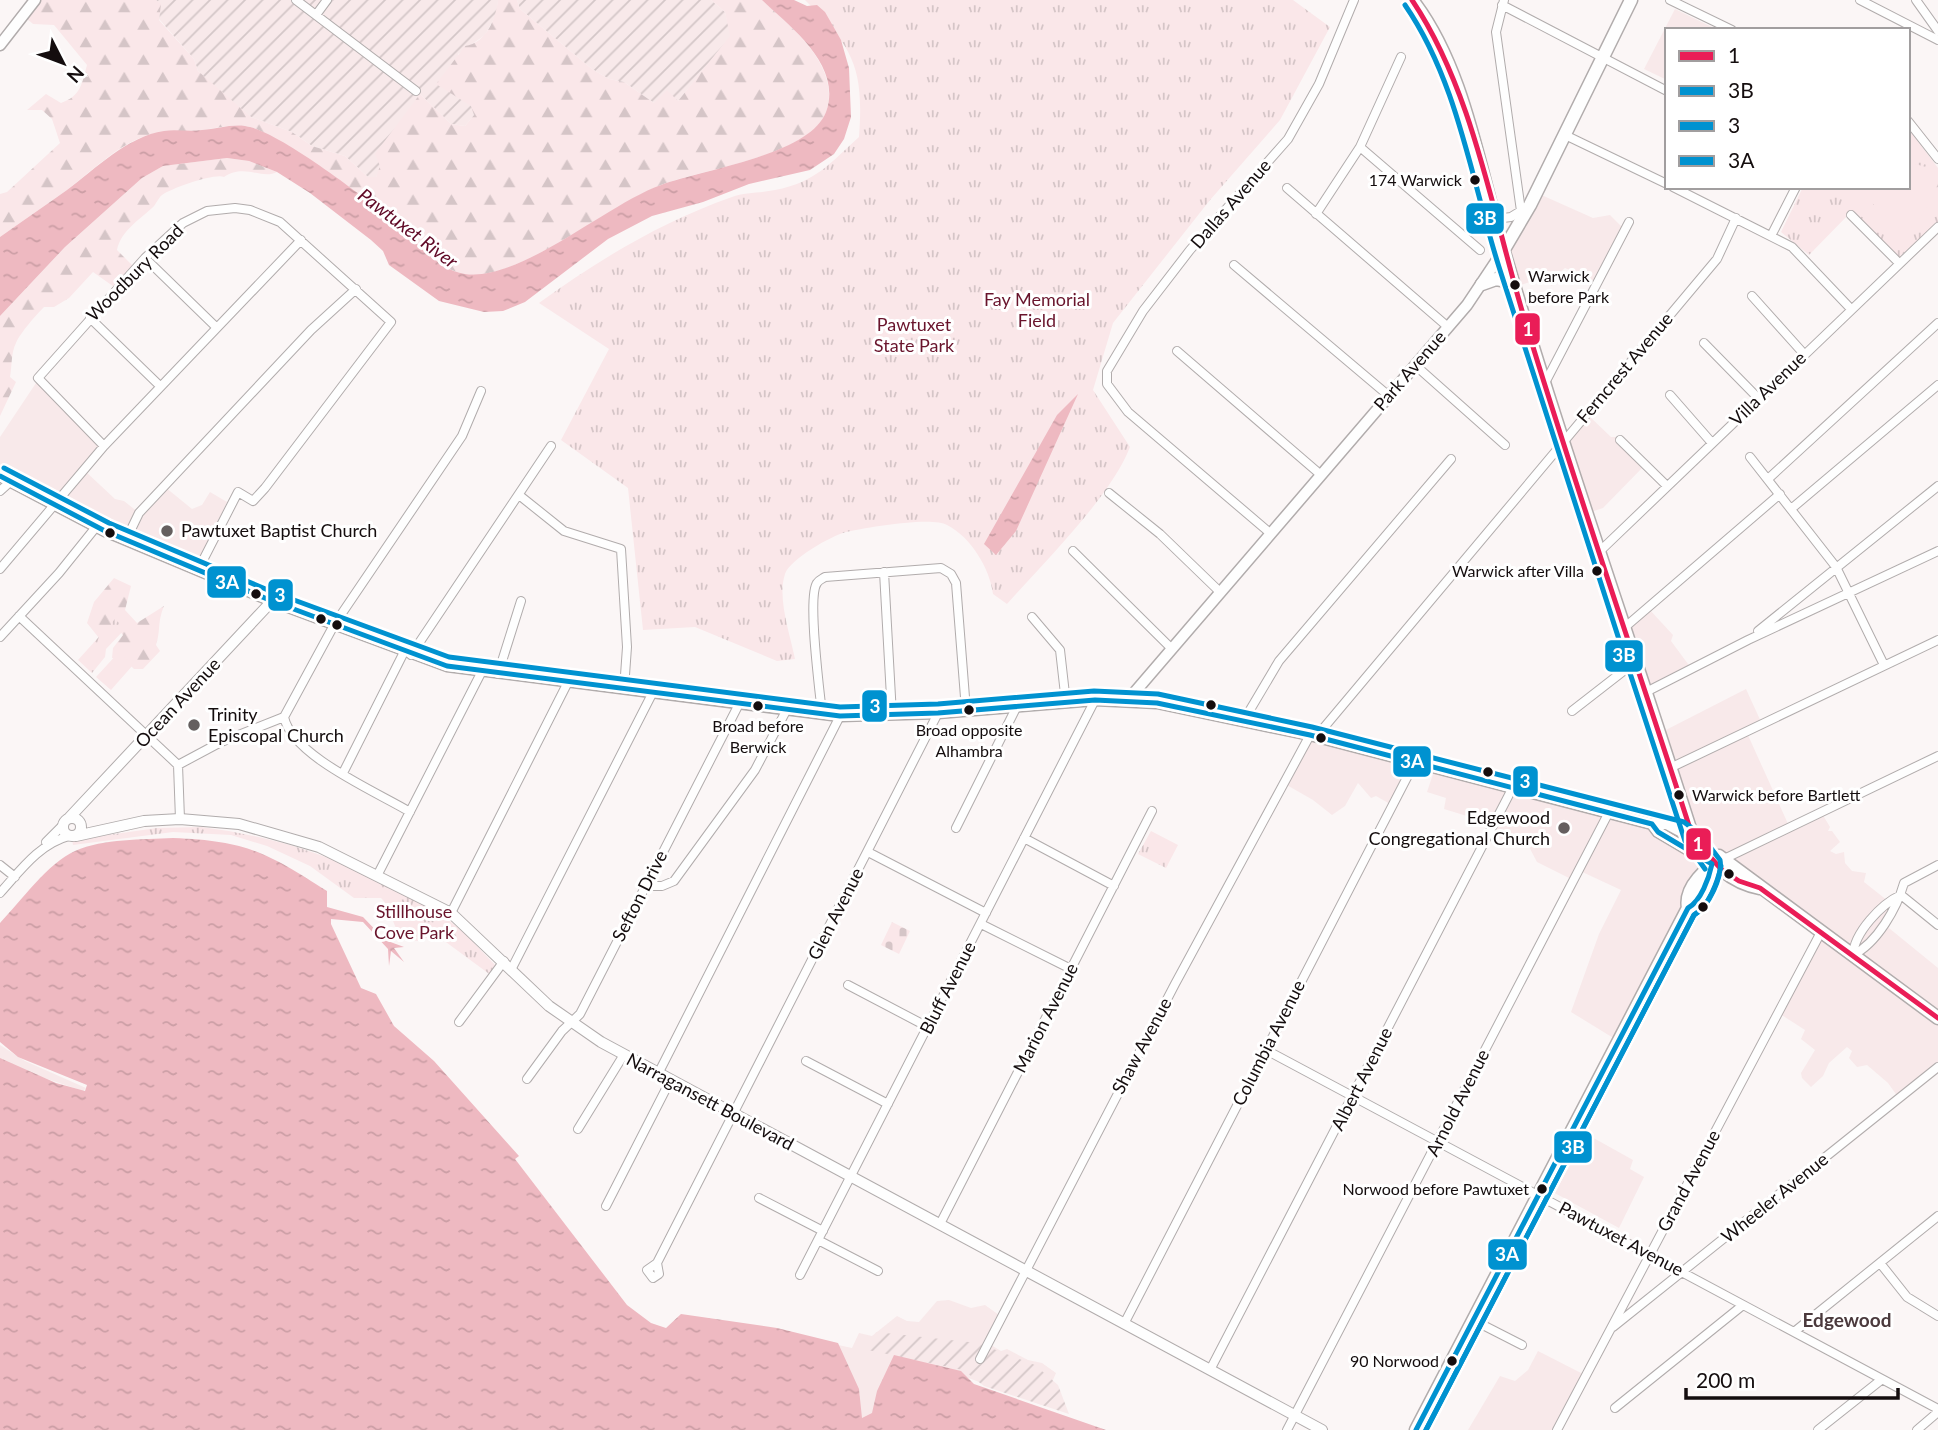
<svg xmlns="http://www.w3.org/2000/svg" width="1938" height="1430" font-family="Lato,sans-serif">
<defs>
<pattern id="industrial-furrows" width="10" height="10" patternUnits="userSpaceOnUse" patternTransform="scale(1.75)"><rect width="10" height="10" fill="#f8e9ea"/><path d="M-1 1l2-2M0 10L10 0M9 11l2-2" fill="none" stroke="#d4c7c8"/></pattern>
<pattern id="forest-firs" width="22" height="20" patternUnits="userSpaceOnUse" patternTransform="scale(1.75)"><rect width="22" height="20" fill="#fae7e9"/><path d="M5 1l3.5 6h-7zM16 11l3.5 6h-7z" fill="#d5c5c7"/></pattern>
<pattern id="cemetery-stones" width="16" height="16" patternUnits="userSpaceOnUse" patternTransform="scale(1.75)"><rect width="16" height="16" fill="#fae7e9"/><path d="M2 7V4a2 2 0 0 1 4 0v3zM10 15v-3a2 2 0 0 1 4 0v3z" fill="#d5c5c7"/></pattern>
<pattern id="park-tufts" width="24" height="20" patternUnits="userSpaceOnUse" patternTransform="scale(1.75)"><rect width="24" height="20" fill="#fae7e9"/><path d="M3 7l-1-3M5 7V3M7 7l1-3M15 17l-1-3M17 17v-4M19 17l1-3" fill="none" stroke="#d5c5c7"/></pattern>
<pattern id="water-ripples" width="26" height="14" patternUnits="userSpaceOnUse" patternTransform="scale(1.75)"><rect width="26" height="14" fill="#eeb9c1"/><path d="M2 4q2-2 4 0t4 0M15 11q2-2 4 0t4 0" fill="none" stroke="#cb9ea5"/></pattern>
</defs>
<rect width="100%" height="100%" fill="#fbf6f6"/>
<!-- built -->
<path fill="#f8e9ea" d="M1675,9L1718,30H1667V80L1644,69Z
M1537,193L1593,218L1610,215L1624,229L1597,282L1565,268L1558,274L1552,286L1541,278L1515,287L1503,252Z
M38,380L104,446L84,470L115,499L124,501L139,513L165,487L192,509L202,505L210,492L227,502L198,570L12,483L0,490V437Z
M1588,415L1611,437H1618L1645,465L1603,508L1588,513L1565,439Z
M1649,609L1673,635L1671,641L1691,668L1645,691L1628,626Z
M1746,689L1762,724L1747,733L1789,826L1821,812L1830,827L1828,831H1832L1840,842L1830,851L1836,854L1844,852L1845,863L1852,871L1866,873L1864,882L1888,901L1898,898L1884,924L1938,968V1067L1898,1097L1888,1083L1867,1065L1857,1067L1849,1058L1852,1051L1847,1047L1829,1063L1823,1076L1811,1087L1802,1078L1801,1073L1815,1050L1801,1039L1805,1030L1777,1012L1818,932L1718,861L1615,1039L1571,1012L1599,934L1621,890L1578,870L1571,879L1537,862L1528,845L1509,843L1491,832L1493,824L1444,809L1446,798L1427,792L1435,768L1616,815L1660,832L1684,816L1658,734Z
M1309,739L1415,762L1390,804L1376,796L1371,798L1358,783L1345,806L1332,815L1313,800L1285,784Z
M0,1045L25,1061L86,1088L83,1091L6,1065L0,1060Z
M1581,1131L1633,1160L1630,1169L1644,1177L1619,1228L1551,1191Z
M949,1300L971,1308L985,1305L999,1315L986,1342L1001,1351L1007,1349L1028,1360L1042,1363L1056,1373L1042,1405L944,1369L877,1407L860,1430L857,1400L860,1395L849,1368L811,1339L852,1348L859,1333L872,1336L897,1316L907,1321L919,1322L937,1301Z
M1538,1351L1583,1374L1555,1430H1468L1500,1376L1515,1381L1528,1370Z"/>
<!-- industrial -->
<path fill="url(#industrial-furrows)" d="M156,0H498L497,13L485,35L458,54L474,115L465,126L451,124L420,94L376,177H368L345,156L312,146L292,132L251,117L219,91L198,71L194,59L159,19L160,4Z
M517,0H711L725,12L731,36L678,101L654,103L624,82L609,79L592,69L520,9Z
M876,1332L978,1343L1035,1365L1058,1385L1069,1414L984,1386L963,1370L868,1350Z"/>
<!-- forest -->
<path fill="url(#forest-firs)" d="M30,0H156L161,4L159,20L194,59L198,71L251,117L292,132L312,146L345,156L368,177H376L380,166L375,154L420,94L451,124L465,126L474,115L471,106L436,84L465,46C486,43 496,19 498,0H517L520,9L592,69L609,79L624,82L654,103L667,90L678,101L730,36L725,12L711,0H762C790,26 842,66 826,112C810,156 702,169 661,185C608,205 519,282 465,274C436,269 418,241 396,223C372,203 272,129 246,126C232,124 216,128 202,130C185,132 164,130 148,135C117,145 92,171 67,190C45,206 22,221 0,237V194L7,192L60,143L52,119L42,110H27L46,94L61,103C81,96 82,83 87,65L54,25L33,24L24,16Z
M227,158L249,161L277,172C262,180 244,163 224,177C215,173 172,188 162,195C158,198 156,205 152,208C139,220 121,231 117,250L136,269L117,289L93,272L69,298L54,307H44C37,314 20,333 16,343C11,352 12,367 10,377L16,382L0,416V316L65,247L142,178L163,166Z
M114,578L131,586L125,610L137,623L164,606C157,623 161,630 156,645L160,651L143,669H134L125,660L112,658L113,648L123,635L119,630L99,638L87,623L94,602Z"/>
<!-- cemetery -->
<path fill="url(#cemetery-stones)" d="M892,922L910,931L899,954L881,945Z"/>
<!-- park -->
<path fill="url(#park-tufts)" d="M805,0H1293L1330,27L1280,120L1210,200L1113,323L1093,390L1130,447C1110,498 1044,562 1007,604L993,594C990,569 971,537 947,525C932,516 864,528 846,532C831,536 790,559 785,574C777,598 790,634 795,659L777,661L695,627L643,630L628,488L561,440L609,349L539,303C598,260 663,221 732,197C745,192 761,193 775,190C816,182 829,164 859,137C864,68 854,48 805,0Z
M1908,128L1938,168V223L1898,258L1852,211L1809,255L1781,232L1803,187H1908Z
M115,619L125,629L106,649L105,657L92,673L78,660Z
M201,827C290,838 373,869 447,919C466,932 482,952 498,968L492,976L435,934L418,941L404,939C391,927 393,909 381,898H354L310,866L267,846L231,835L173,832L73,845L72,840L157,828Z
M1151,831L1178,845L1166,868L1138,854Z"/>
<!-- pitch -->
<path fill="#fae7e9" d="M1908,162L1926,167L1938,178C1938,196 1921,217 1909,230L1902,231L1857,189L1908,187Z
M119,652L133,665L111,690L96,677Z"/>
<!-- water -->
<path fill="url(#water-ripples)" d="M762,0H794L807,6L817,5L825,12L841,40L849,68L851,117L844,139L834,154L810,170L749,184L703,202L652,216L608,239L525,302L503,311L484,312L439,301L389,265L383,251L371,240L310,193L277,172L249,161L227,158L163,166L142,178L65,247L0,316V237C22,221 45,206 67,190C95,169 128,136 164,131C176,129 189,132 202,130C216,129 231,124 245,126C278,130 368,200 396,223C418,241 435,269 465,274C520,282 607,204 661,185C701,170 810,155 826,112C843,65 790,27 762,0Z
M1078,394L1016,531L996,555L984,544L1057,415Z
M173,838C247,841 266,852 327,891V907L363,917L385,940L404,947L394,948L404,962L391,951L389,966L388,949L363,922L331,919V924L361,988L376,994L394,1026L434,1061L519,1156L515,1159L627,1305L651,1323L666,1328L681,1314L777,1328L838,1343L859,1389L862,1418L872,1413L877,1391L894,1355L961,1371L974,1384L1106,1430H0V1058L56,1083L85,1091L87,1085L18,1057L0,1042V923C20,902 49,862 75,851C104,838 142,840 173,838Z"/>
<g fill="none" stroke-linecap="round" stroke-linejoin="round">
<!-- minor casing -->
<g stroke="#b1acac" stroke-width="10">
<path id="minor" d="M296,0L416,91
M1504,0L1496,32L1521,211
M1670,0L1732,30
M1860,0L1938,40
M1916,0L1938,31
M1502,5L1667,91
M316,15L327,0
M1908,121L1938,159
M1565,135L1667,184
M1360,147L1480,250
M1673,187L1792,247L1851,309
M1287,188L1448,327
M1316,214L1360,147L1401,57
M1851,215L1898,262
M1495,219L1511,217L1524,209
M1772,234L1796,187
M145,258L216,327
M1234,265L1389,396
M1752,296L1804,354
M90,318L160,386
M1704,343L1758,398
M1177,351L1321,475
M1415,365L1505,445
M1545,383L1629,222
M1670,395L1712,443
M1620,440L1667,486
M104,446L38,378L145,258L183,223L207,211L235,208L250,210L280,222L391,322L265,488L253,501L238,492L198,570
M1750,457L1836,567L1884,665
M1768,479L1938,323
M0,491L10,482
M1109,493L1160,534L1220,592
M519,495L564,531L621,549L627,647L624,689
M1791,509L1938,385
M1270,533L1128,412L1107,384V371L1143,311L1190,250L1288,139L1319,84L1354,0
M126,540L139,513L311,330L356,289
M1073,551L1172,649
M1599,552L1938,227
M0,569L104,446L301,240
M884,572L892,715
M19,616L178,765
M1032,617L1060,650L1066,703
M1624,628L1780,494
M1758,631L1938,486
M0,637L59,573L96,527
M411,655L551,446
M498,674L521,601
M1646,692L1748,640L1938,551
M1572,711L1635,662
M822,714C820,693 807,597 817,583C819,580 822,579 825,577L941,568L951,574L956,583L966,710
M284,717C292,756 377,792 410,812
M1244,720L1279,661L1451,459
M1316,737L1717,259L1736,218
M1670,768L1938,640
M343,773L404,652
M180,819L178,765L221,742L284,717L334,625L462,436L481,391
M956,828L1017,706
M1024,838L1114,886
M46,842L63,825
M868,852L986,913
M1724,859L1938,756
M0,865L15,877
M378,874L481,673
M646,886H662L674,881L755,770L786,711
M0,893C20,871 39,844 69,836
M1901,895C1881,904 1854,933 1853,955C1877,943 1897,908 1904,883L1938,865
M1901,895L1938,925
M451,913L568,682
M981,924L1071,969
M511,970L652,694
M848,985L928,1027
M459,1022L504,961
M1266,1050L1938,1409
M806,1061L888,1104
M658,1074L840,716
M527,1079L562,1031L580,1014L739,704
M578,1129L623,1056
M759,1198L823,1231
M606,1206L670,1081
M940,1224L1152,811
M818,1240L878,1271
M657,1263L659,1274L653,1278L647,1270L657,1263L938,713
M1880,1263L1907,1297L1938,1316
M800,1275L1095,700
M1473,1320L1522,1345
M1124,1324L1415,762
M1613,1327L1938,1067
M1794,1332L1938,1216
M980,1359L1175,984L1310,735
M1210,1370L1513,787
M1615,1408L1743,1305
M1287,1430L1609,812
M1557,1430L1821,932
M1818,1430L1881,1380
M1917,1430L1938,1412"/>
</g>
<!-- tertiary casing -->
<g stroke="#b1acac" stroke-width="12">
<path id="tertiary" d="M63 827a9 9 0 1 1 18 0a9 9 0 1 1-18 0Z
M69,818L272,601
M76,836L144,821L180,819L239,824L319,847L451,913L549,1006L601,1042L1322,1430"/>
</g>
<!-- secondary casing -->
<g stroke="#b1acac" stroke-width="13">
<path id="secondary" d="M0,45L35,0
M0,476L105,531L272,601L447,666L840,716L938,713L1095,700L1157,703L1310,735L1652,824H1667L1693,838
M1128,700L1467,305L1503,251
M1652,824L1658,832L1712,864"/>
</g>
<!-- primary casing -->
<g stroke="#b1acac" stroke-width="15">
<path id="primary" d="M1412,0C1465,68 1479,171 1504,252C1562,449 1631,642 1693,838C1710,861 1730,883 1760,888
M1503,251L1530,205L1631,0
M1482,284L1496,279L1513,282
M1719,856L1938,1018
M1688,908L1694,905L1710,875L1709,868
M1416,1430L1688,908C1684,887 1707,866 1724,859"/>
</g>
<!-- minor -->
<use href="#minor" stroke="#fefefe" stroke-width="8"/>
<!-- tertiary -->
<use href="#tertiary" stroke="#fefefe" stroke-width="10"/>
<!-- secondary -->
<use href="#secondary" stroke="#fefefe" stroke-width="10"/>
<!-- primary -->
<use href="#primary" stroke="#fefefe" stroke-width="12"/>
<!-- bus-1 casing -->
<g stroke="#fff" stroke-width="10">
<path id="bus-1" d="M1412,0C1474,92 1493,217 1526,324C1578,496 1638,666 1693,838L1722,870L1739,881L1760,888L1938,1018"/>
</g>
<!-- bus-2 casing -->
<g stroke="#fff" stroke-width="10">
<path id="bus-2" d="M1405,5C1458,82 1471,179 1499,267C1560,458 1622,650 1685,841L1705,869
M1426,1430L1694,915C1709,906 1718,881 1721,866"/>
</g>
<!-- bus-3 casing -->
<g stroke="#fff" stroke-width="10">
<path id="bus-3" d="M4,468L109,523L275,593L449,657L840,707L938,704L1094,691L1158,694L1312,727L1684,822L1701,835L1720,860C1723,875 1709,907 1694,915L1426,1430"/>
</g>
<!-- bus-4 casing -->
<g stroke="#fff" stroke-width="10">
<path id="bus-4" d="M0,476L105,531L272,601L447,666L840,716L938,713L1095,700L1157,703L1310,735L1652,824L1658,832L1712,864C1709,878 1701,901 1688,908L1416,1430"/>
</g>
<!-- bus-1 -->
<use href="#bus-1" stroke="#ea1d57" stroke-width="5"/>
<!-- bus-2 -->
<use href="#bus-2" stroke="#0092d0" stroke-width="5"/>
<!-- bus-3 -->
<use href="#bus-3" stroke="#0092d0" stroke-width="5"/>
<!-- bus-4 -->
<use href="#bus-4" stroke="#0092d0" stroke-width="5"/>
</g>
<!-- markers -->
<g fill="#140d0e" stroke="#fff" stroke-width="2.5">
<circle cx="1475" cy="180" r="6"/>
<circle cx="1515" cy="285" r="6"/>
<circle cx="110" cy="533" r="6"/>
<circle cx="1597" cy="571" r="6"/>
<circle cx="256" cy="594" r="6"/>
<circle cx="321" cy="619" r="6"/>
<circle cx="337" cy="625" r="6"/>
<circle cx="1211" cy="705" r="6"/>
<circle cx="758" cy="706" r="6"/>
<circle cx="969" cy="710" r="6"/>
<circle cx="1321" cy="738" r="6"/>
<circle cx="1488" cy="772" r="6"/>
<circle cx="1679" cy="795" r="6"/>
<circle cx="1729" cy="874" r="6"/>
<circle cx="1703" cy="907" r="6"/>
<circle cx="1542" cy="1189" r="6"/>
<circle cx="1452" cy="1361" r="6"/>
</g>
<g fill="#655f5f" stroke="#fff" stroke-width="2.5">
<circle cx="167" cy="531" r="7"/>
<circle cx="194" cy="725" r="7"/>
<circle cx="1564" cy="828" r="7"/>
</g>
<g text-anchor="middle" stroke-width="6" stroke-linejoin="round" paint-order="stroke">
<!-- bus labels -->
<g font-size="16" fill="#140d0e" stroke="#fff" text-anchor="end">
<text x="1462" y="186">174 Warwick</text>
<text x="1528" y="282" text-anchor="start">Warwick<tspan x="1528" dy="21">before Park</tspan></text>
<text x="1584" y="577">Warwick after Villa</text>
<text x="758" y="732" text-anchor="middle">Broad before<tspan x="758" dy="21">Berwick</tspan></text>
<text x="969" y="736" text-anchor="middle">Broad opposite<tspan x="969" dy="21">Alhambra</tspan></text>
<text x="1692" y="801" text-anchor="start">Warwick before Bartlett</text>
<text x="1529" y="1195">Norwood before Pawtuxet</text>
<text x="1439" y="1367">90 Norwood</text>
</g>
<!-- street labels -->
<g font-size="18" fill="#140d0e" stroke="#fff">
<text transform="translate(1231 204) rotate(-49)" y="6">Dallas Avenue</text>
<text transform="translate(135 273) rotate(-45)" y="6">Woodbury Road</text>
<text transform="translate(1625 368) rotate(-50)" y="6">Ferncrest Avenue</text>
<text transform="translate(1410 371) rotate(-49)" y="6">Park Avenue</text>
<text transform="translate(1768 389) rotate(-44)" y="6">Villa Avenue</text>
<text transform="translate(178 703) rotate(-47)" y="6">Ocean Avenue</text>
<text transform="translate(640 896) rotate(-63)" y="6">Sefton Drive</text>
<text transform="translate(836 914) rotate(-63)" y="6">Glen Avenue</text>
<text transform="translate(948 988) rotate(-63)" y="6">Bluff Avenue</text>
<text transform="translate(1046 1018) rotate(-63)" y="6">Marion Avenue</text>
<text transform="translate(1269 1043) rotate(-63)" y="6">Columbia Avenue</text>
<text transform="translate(1142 1046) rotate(-62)" y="6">Shaw Avenue</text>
<text transform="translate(1362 1079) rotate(-63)" y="6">Albert Avenue</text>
<text transform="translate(710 1102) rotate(28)" y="6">Narragansett Boulevard</text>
<text transform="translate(1458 1103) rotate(-63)" y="6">Arnold Avenue</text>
<text transform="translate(1689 1181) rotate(-62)" y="6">Grand Avenue</text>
<text transform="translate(1775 1198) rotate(-39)" y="6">Wheeler Avenue</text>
<text transform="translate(1621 1239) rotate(28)" y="6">Pawtuxet Avenue</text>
</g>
<!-- park labels -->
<g font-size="18" fill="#69142c" stroke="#fff">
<text x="1037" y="306">Fay Memorial<tspan x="1037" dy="21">Field</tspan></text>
<text x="914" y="331">Pawtuxet<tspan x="914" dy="21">State Park</tspan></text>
<text x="414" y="918">Stillhouse<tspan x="414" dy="21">Cove Park</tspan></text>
</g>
<!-- poi labels -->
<g font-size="18" fill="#140d0e" stroke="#fff" text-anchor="start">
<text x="181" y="537">Pawtuxet Baptist Church</text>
<text x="208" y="721">Trinity<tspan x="208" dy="21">Episcopal Church</tspan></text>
<text x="1550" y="824" text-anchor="end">Edgewood<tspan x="1550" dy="21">Congregational Church</tspan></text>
</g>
<!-- water labels -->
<g font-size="19" font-style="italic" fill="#5f0825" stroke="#fff">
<text transform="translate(408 228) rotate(37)" y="7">Pawtuxet River</text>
</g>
<!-- neighbourhood labels -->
<g font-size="19" font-weight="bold" fill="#4b3a3d" stroke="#fff">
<text x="1847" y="1327">Edgewood</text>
</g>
</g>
<g stroke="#fff" stroke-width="2.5">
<rect x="1465" y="202" width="40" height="33" rx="7" fill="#0092d0"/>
<rect x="1514" y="312" width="27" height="34" rx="7" fill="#ea1d57"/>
<rect x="206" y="565" width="41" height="34" rx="7" fill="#0092d0"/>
<rect x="267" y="578" width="27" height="34" rx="7" fill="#0092d0"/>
<rect x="1604" y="639" width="40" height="34" rx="7" fill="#0092d0"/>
<rect x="861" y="689" width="27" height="34" rx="7" fill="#0092d0"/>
<rect x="1392" y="745" width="40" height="33" rx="7" fill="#0092d0"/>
<rect x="1512" y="765" width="27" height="33" rx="7" fill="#0092d0"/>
<rect x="1685" y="827" width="27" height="34" rx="7" fill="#ea1d57"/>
<rect x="1553" y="1130" width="40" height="34" rx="7" fill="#0092d0"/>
<rect x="1487" y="1238" width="41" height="33" rx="7" fill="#0092d0"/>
</g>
<g font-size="19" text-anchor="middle" font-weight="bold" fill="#fff">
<text x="1485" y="225">3B</text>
<text x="1528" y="336">1</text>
<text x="227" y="589">3A</text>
<text x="280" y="602">3</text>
<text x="1624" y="662">3B</text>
<text x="875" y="713">3</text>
<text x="1412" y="768">3A</text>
<text x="1525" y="788">3</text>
<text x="1698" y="851">1</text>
<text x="1573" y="1154">3B</text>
<text x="1507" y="1261">3A</text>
</g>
<!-- legend -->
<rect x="1665" y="28" width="245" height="161" fill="#ffffff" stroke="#a19e9f" stroke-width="2"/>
<rect x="1679" y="51" width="35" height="10" fill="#ea1d57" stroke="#a19e9f" stroke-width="2"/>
<text x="1728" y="63" font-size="21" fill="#140d0e">1</text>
<rect x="1679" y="86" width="35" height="10" fill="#0092d0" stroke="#a19e9f" stroke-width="2"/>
<text x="1728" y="98" font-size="21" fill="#140d0e">3B</text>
<rect x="1679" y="121" width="35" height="10" fill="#0092d0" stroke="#a19e9f" stroke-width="2"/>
<text x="1728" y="133" font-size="21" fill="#140d0e">3</text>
<rect x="1679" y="156" width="35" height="10" fill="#0092d0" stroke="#a19e9f" stroke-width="2"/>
<text x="1728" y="168" font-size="21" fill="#140d0e">3A</text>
<!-- north arrow -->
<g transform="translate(63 63) rotate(132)" stroke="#ffffff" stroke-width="5" paint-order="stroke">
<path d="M0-5L12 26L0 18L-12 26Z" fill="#140d0e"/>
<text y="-10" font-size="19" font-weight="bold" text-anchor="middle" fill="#140d0e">N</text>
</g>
<!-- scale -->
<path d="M1686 1388v10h212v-10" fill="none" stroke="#140d0e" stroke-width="3.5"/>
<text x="1696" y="1388" font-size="21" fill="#140d0e" stroke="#ffffff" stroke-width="5" paint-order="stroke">200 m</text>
</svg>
